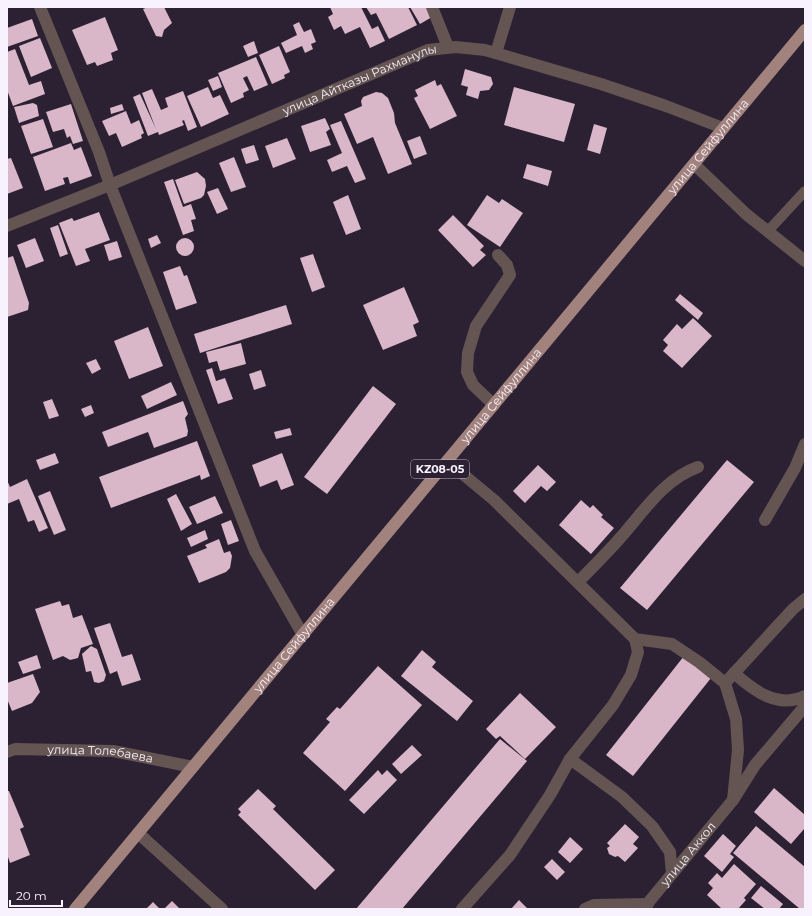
<svg xmlns="http://www.w3.org/2000/svg" width="812" height="916" font-family="Montserrat,sans-serif">
<rect width="100%" height="100%" fill="#2b2133"/>
<!-- building -->
<path fill="#d9b6c8" d="M148,7H164L172,23L164,30L162,37L156,36L143,9Z
M330,7H361L372,29L378,26L385,41L370,48L360,27L345,34L341,26L334,30L328,17L333,14Z
M366,7H408L417,25L389,39L376,13L371,15Z
M410,7H427L432,17L420,24Z
M105,17L118,50L111,53L113,60L97,66L95,62L87,65L72,30Z
M32,19L38,36L7,47V28Z
M299,22L304,32L311,29L316,42L311,44L313,49L305,53L302,46L286,53L281,43L297,35L293,25Z
M40,38L52,68L31,77L19,46Z
M254,41L258,53L248,57L243,46Z
M279,46L290,72L284,75L285,78L272,84L259,55Z
M15,49L29,85L41,81L45,94L13,106L7,90V52Z
M256,57L268,85L254,91L247,76L243,78L249,90L243,93L244,97L231,103L218,73Z
M465,69L491,77L493,84L489,90L480,91L478,99L466,95L468,87L461,85Z
M218,76L222,87L213,91L208,80Z
M435,80L437,86L441,84L457,116L430,129L414,98L418,96L415,90Z
M208,87L213,98L220,95L229,114L201,127L187,96Z
M514,87L575,104L564,142L504,125Z
M152,89L161,110L168,107L165,98L183,91L197,127L188,131L184,120L182,121L184,125L159,135L158,132L148,136L133,97L140,94L156,129L142,93Z
M376,92L382,93L388,98L394,113L395,123L412,164L388,174L373,137L357,144L344,114L362,106L361,101L363,97Z
M33,103L37,105L39,116L19,123L14,107Z
M71,104L83,141L73,144L70,136L67,138L64,129L53,132L46,112Z
M122,104L124,110L111,114L110,108Z
M126,111L131,124L139,120L144,133L141,135L142,138L122,147L116,133L109,136L102,121Z
M325,118L330,129L326,132L331,145L310,152L301,126Z
M43,119L53,147L31,154L21,126Z
M341,121L366,179L355,183L347,166L332,172L327,160L342,153L330,125Z
M594,124L607,128L600,154L587,150Z
M420,136L427,154L414,159L407,141Z
M287,138L296,159L273,168L265,146Z
M71,143L74,150L81,147L92,176L70,184L68,177L63,178L65,184L45,191L33,157Z
M254,145L259,160L246,164L241,149Z
M234,157L246,187L231,192L219,163Z
M11,158L23,188L7,194V159Z
M527,164L552,171L548,186L523,178Z
M197,172L205,179L206,186L204,195L201,198L184,204L175,180Z
M173,179L183,207L191,204L196,219L191,220L194,231L183,235L164,182Z
M218,188L228,209L217,214L207,192Z
M348,195L361,229L346,235L333,202Z
M487,195L499,203L502,199L523,213L500,247L467,225Z
M99,212L110,240L85,249L90,261L76,266L59,223L72,218L74,221Z
M453,215L484,246L480,250L486,255L473,267L438,230Z
M58,225L68,254L60,257L50,228Z
M157,235L161,243L151,248L148,239Z
M176 247a9 9 0 1 1 18 0a9 9 0 1 1-18 0Z
M35,238L44,261L26,268L17,245Z
M117,241L122,257L109,261L104,245Z
M313,254L325,287L312,292L300,258Z
M13,256L29,303L28,310L7,317V258Z
M180,266L184,276L187,275L197,303L176,310L163,272Z
M404,287L419,322L413,325L417,336L383,350L363,305Z
M680,294L703,313L698,320L675,300Z
M286,305L292,324L200,353L194,334Z
M693,318L712,336L682,368L663,351L668,345L663,340L677,324L682,329Z
M148,327L163,366L129,379L114,341Z
M241,343L246,364L220,371L217,361L209,363L206,352Z
M96,359L101,369L92,374L86,363Z
M212,368L216,381L225,378L233,399L218,404L206,370Z
M261,370L266,386L254,390L249,374Z
M171,382L177,395L147,409L141,396Z
M373,386L396,404L327,494L304,477Z
M52,399L59,416L49,419L43,402Z
M183,401L188,414L185,418L188,431L187,436L154,448L148,432L108,447L102,432Z
M91,405L94,413L85,417L81,409Z
M290,428L292,435L276,439L274,432Z
M197,441L210,476L201,480L200,475L111,508L99,477Z
M55,453L59,463L40,470L36,460Z
M282,453L294,485L281,490L277,480L260,487L252,465Z
M727,460L754,482L647,610L620,588Z
M538,465L556,482L547,491L541,486L525,503L513,491Z
M27,479L48,528L39,532L34,520L28,522L19,499L7,504V480L10,487Z
M50,491L66,530L54,535L38,496Z
M176,494L192,524L181,531L167,499Z
M215,496L223,513L197,524L189,507Z
M581,500L590,508L593,505L603,515L601,517L614,528L591,554L559,525Z
M231,520L239,541L228,545L221,524Z
M205,530L208,539L191,547L187,538Z
M219,539L224,553L230,551L232,556L230,568L226,572L199,583L187,556L207,548L205,545Z
M60,601L62,606L69,604L73,618L82,615L93,644L81,648L78,658L70,660L63,656L53,660L35,609Z
M110,623L122,657L132,654L141,680L122,686L117,671L110,674L94,628Z
M91,646L97,649L106,675L104,681L99,683L94,682L91,671L86,672L82,654Z
M422,650L436,662L432,667L473,701L457,721L401,676Z
M37,655L41,668L23,674L18,662Z
M684,656L711,678L633,776L606,755Z
M378,666L422,705L345,791L303,753L330,722L326,719L337,707L340,709Z
M33,674L40,692L32,703L12,711L7,699V683Z
M520,693L556,727L525,759L500,736L496,739L486,729Z
M500,739L527,761L402,909H356Z
M412,745L422,755L401,774L392,764Z
M378,770L382,775L387,770L397,780L364,814L349,800Z
M774,788L805,815V828L791,844L754,812Z
M258,789L276,806L273,809L335,870L315,890L238,815L241,812L238,809Z
M7,791H9L24,827L20,829L30,855L10,863L7,854Z
M625,824L639,837L633,844L638,848L625,862L618,856L615,857L609,854L607,848L610,846L607,843Z
M756,826L805,867V909H800L733,853Z
M723,834L736,846L730,854L734,857L722,872L704,856Z
M570,837L583,849L570,863L558,852Z
M552,859L565,872L557,880L544,867Z
M734,864L756,884L744,898L746,900L738,909H722L707,895L713,888L708,883L717,873L722,878Z
M761,886L783,904L779,909H765L751,898Z
M519,900L528,909H511Z
M172,901L180,909H164Z
M153,902L160,909H146Z"/>
<g fill="none" stroke-linecap="round" stroke-linejoin="round">
<!-- service -->
<path stroke="#645452" stroke-width="10" d="M768,231L805,191"/>
<!-- minor -->
<g stroke="#645452" stroke-width="12">
<path d="M40,7L99,152L110,185L255,551L303,635"/>
<path d="M432,7L448,47"/>
<path d="M496,53L510,7"/>
<path d="M694,164L746,214L805,261"/>
<path id="s1" d="M7,226L110,185L428,50L456,47L485,50L601,84L666,106L723,128"/>
<path d="M494,405L473,385L467,372L468,353L476,326L510,275L507,265L498,255"/>
<path d="M447,461L494,500L635,639L672,644L699,662L725,683L736,719L738,750L733,800"/>
<path d="M765,520L795,468L805,444"/>
<path d="M578,582C593,567 607,553 621,537C644,511 664,479 698,467"/>
<path d="M734,673C754,691 778,709 805,696"/>
<path d="M725,683L793,609L805,599"/>
<path id="s2" d="M7,752L15,749L113,751L193,767"/>
<path d="M570,759L622,797L652,826L670,852L672,874"/>
<path d="M138,833L222,909"/>
<path d="M462,909L510,855L550,795L570,759L613,705L631,675L638,652L635,639"/>
<path d="M585,909L594,905L648,904"/>
<path id="s3" d="M643,909L733,800L755,765L805,706"/>
</g>
<!-- primary -->
<path stroke="#a2827d" stroke-width="12" id="s4" d="M75,909L805,30"/>
</g>
<g text-anchor="middle" stroke-width="4" stroke-linejoin="round" paint-order="stroke">
<!-- shield labels -->
<rect fill="#2b2133" stroke="#bab3c1" stroke-width="1" x="411" y="460" width="58" height="18" rx="3"/>
<g font-size="11" font-weight="bold" fill="#f8f1fe">
<text x="440" y="473">KZ08-05</text>
</g>
<!-- street labels -->
<g font-size="12" fill="#f8f1fe" stroke="#2b2133">
<text dy="4" stroke="none"><textPath href="#s1" startOffset="382">улица Айтказы Рахманулы</textPath></text>
<text dy="4" stroke="none"><textPath href="#s4" startOffset="991">улица Сейфуллина</textPath></text>
<text dy="4" stroke="none"><textPath href="#s4" startOffset="667">улица Сейфуллина</textPath></text>
<text dy="4" stroke="none"><textPath href="#s4" startOffset="343">улица Сейфуллина</textPath></text>
<text dy="4" stroke="none"><textPath href="#s2" startOffset="94">улица Толебаева</textPath></text>
<text dy="4" stroke="none"><textPath href="#s3" startOffset="71">улица Аккол</textPath></text>
</g>
</g>
<!-- border -->
<rect width="812" height="916" fill="none" stroke="#f8f1fe" stroke-width="16"/>
<!-- scale -->
<path d="M10 900v6h52v-6" fill="none" stroke="#f8f1fe" stroke-width="2"/>
<text x="16" y="900" font-size="12" fill="#f8f1fe" stroke="#2b2133" stroke-width="3" paint-order="stroke">20 m</text>
</svg>
